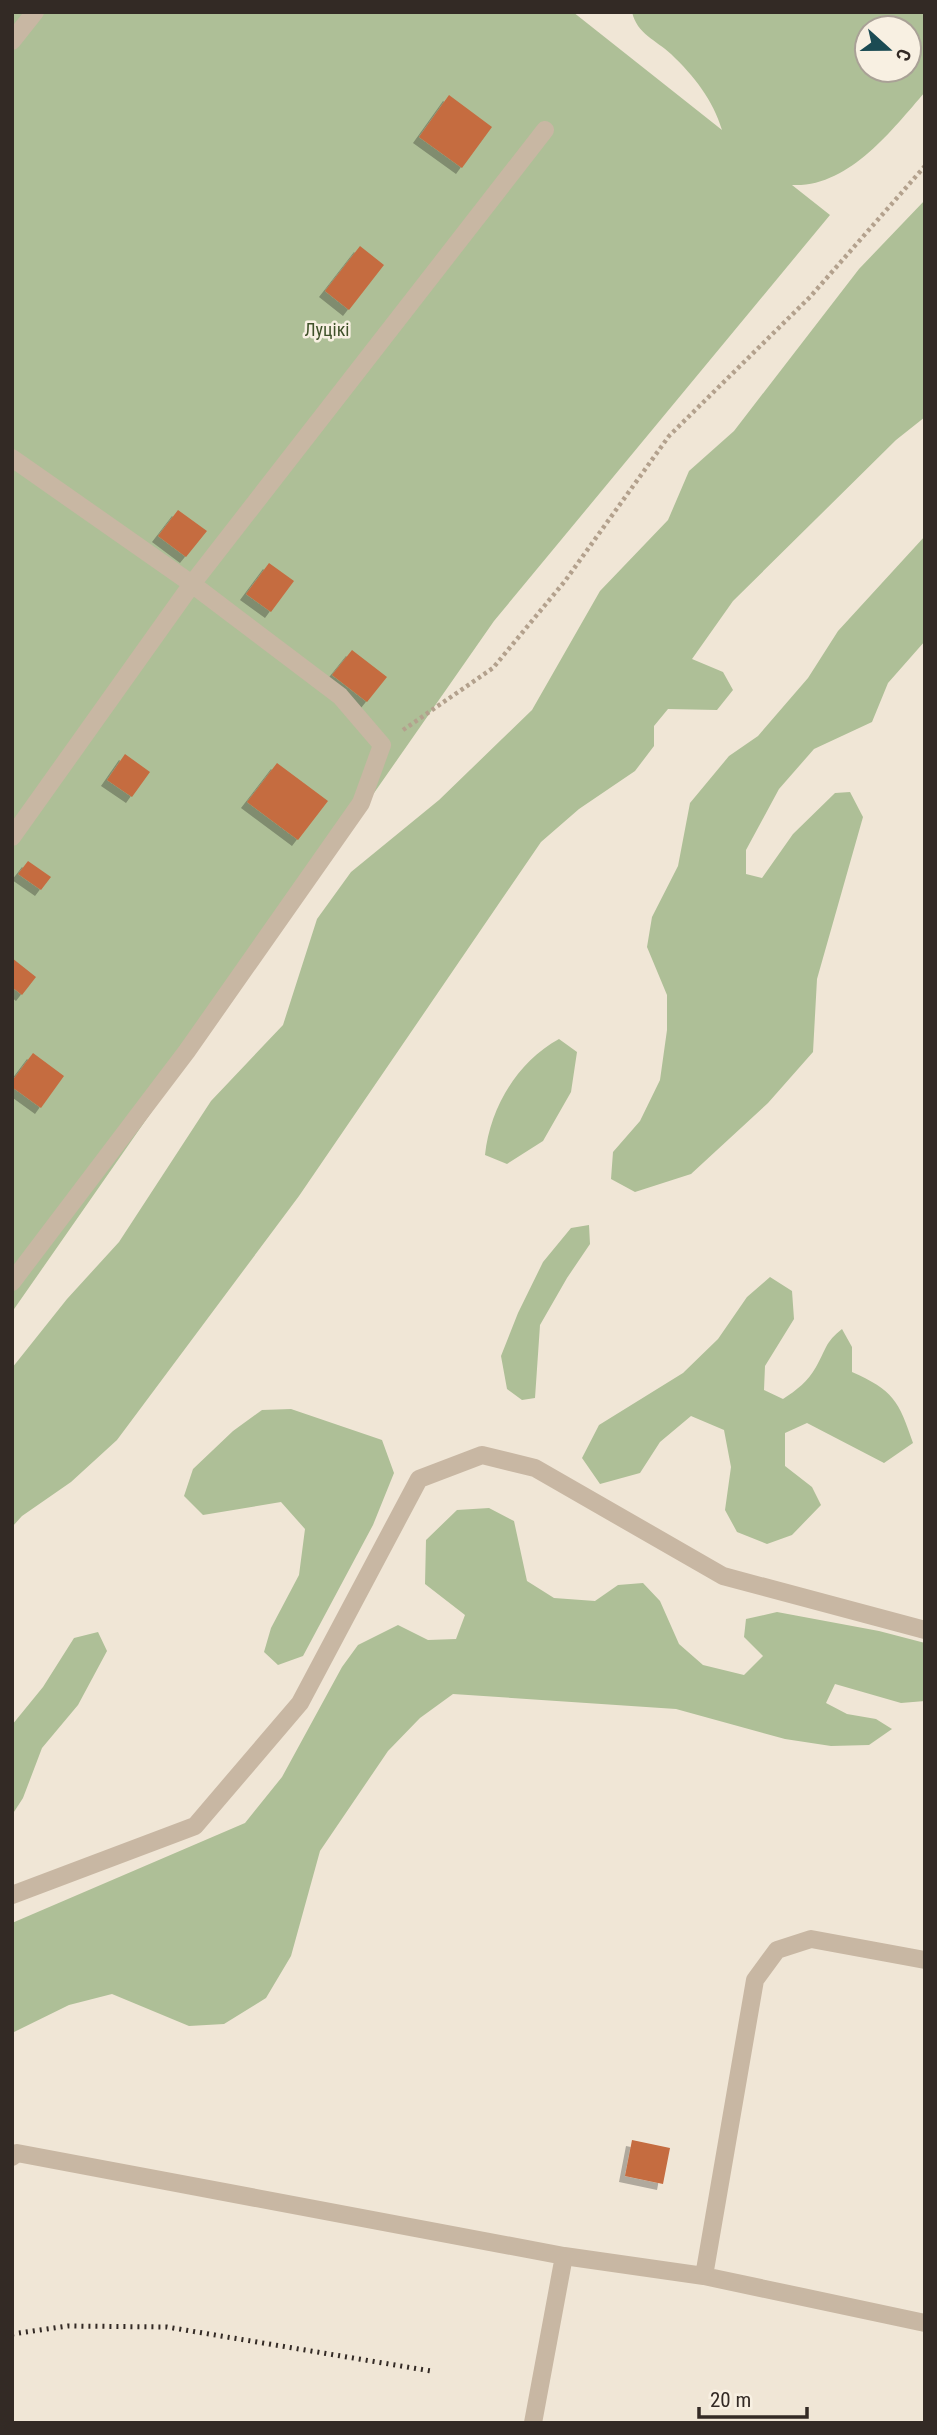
<svg xmlns="http://www.w3.org/2000/svg" width="937" height="2435" font-family="'Roboto Condensed',sans-serif">
<defs>
<filter id="shadow"><feDropShadow dx="-6" dy="6" stdDeviation="0" flood-color="#0004"/></filter>
</defs>
<rect width="100%" height="100%" fill="#f0e6d6"/>
<!-- green -->
<path fill="#aebf97" fill-rule="evenodd" d="M12,12H573L722,130C713,100 694,76 671,54C656,40 637,34 632,12H925V92C892,130 848,188 792,185L830,215L494,621L12,1312ZM867,28H909V70H867Z
M925,200V417L896,440L733,601L692,659L723,672L733,690L717,710L668,709L654,726V746L635,771L579,809L541,842L299,1196L117,1440L71,1482L22,1516L12,1527V1368L67,1299L119,1242L211,1101L283,1025L317,919L351,872L439,800L532,710L600,591L668,520L689,471L734,431L859,269Z
M925,536V641L888,683L872,722L814,749L779,789L746,850V874L762,878L793,834L835,793L850,792L863,817L817,979L813,1052L768,1103L691,1174L635,1192L611,1179L613,1152L640,1121L660,1080L667,1030V995L647,947L652,917L678,866L690,803L729,756L758,736L808,678L838,631Z
M559,1039L577,1052L571,1092L543,1141L507,1164L485,1155C490,1108 517,1062 559,1039Z
M589,1225L590,1244L567,1278L540,1325L535,1398L522,1400L507,1389L501,1356L518,1313L543,1262L571,1228Z
M770,1277L792,1291L794,1319L765,1366L764,1390L783,1399C797,1390 808,1381 816,1367C826,1350 825,1342 842,1329L852,1347V1372C893,1390 899,1401 913,1443L884,1463L807,1423L785,1433V1466L812,1487L821,1505L792,1535L767,1544L737,1532L725,1510L731,1467L724,1430L691,1416L660,1442L640,1473L600,1484L582,1458L599,1425L683,1373L718,1339L747,1297Z
M291,1409L382,1440L394,1473L373,1525L303,1656L278,1665L264,1652L271,1628L299,1575L305,1529L281,1502L203,1515L184,1496L193,1469L233,1431L262,1410Z
M489,1508L514,1521L527,1581L554,1598L595,1601L618,1585L643,1583L660,1601L679,1644L703,1665L744,1675L763,1656L744,1637L746,1619L777,1612L879,1631L925,1643V1701L901,1703L835,1684L826,1703L847,1714L876,1719L892,1729L869,1745L831,1746L785,1739L676,1709L453,1694L420,1718L388,1751L320,1851L291,1956L266,1998L224,2024L189,2026L112,1994L69,2005L12,2033V1923L245,1823L282,1777L342,1667L358,1645L398,1625L428,1640L456,1639L465,1615L425,1584L426,1540L457,1510Z
M98,1632L107,1651L78,1705L42,1748L23,1798L12,1815V1725L43,1687L74,1638Z"/>
<!-- building -->
<path fill="#c56c40" filter="url(#shadow)" d="M449,95L492,127L462,168L419,137Z
M360,246L384,265L349,310L325,291Z
M178,510L207,531L186,557L158,536Z
M269,563L294,581L271,612L246,594Z
M352,650L387,677L367,702L332,675Z
M125,754L150,772L132,797L107,780Z
M277,763L328,801L298,840L247,802Z
M28,861L51,877L41,890L18,874Z
M12,958L36,977L22,995L12,987Z
M33,1053L64,1076L41,1108L12,1087V1081Z
M632,2140L670,2148L663,2184L625,2176Z"/>
<g fill="none" stroke-linecap="round" stroke-linejoin="round">
<!-- path -->
<path stroke="#b3a18d" stroke-width="4.5" stroke-dasharray="3.5 3.5" stroke-linecap="butt" d="M403,730L493,668L565,581L669,436L810,297L925,166"/>
<!-- service -->
<path stroke="#c8b7a3" stroke-width="18" d="M12,41L35,12
M12,458L192,584L340,696L382,745L361,803L187,1051L12,1282
M12,837L192,584L545,130
M12,1895L195,1826L300,1703L419,1479L482,1455L535,1468L723,1576L925,1630
M12,2157L17,2153L564,2256L704,2276L925,2323
M704,2276L755,1980L777,1950L811,1939L925,1960
M533,2423L564,2256"/>
<!-- rail -->
<path stroke="#332a25" stroke-width="5" stroke-dasharray="2 5" stroke-linecap="butt" d="M12,2334L68,2326L167,2327L431,2371"/>
</g>
<g text-anchor="middle" stroke-width="5" stroke-linejoin="round" paint-order="stroke">
<!-- park labels -->
<g font-size="18" fill="#3f5129" stroke="#f8f0e2">
<text x="327" y="336">Луцікі</text>
</g>
</g>
<!-- border -->
<rect width="937" height="2435" fill="none" stroke="#332a25" stroke-width="28"/>
<!-- north arrow -->
<g transform="translate(888 49) rotate(111)"><circle r="33" fill="#f8f0e2" stroke="#a9a196" stroke-width="2"/>
<path d="M0-5L12 26L0 18L-12 26Z" fill="#1b4b53"/>
<text y="-10" font-size="19" font-weight="bold" text-anchor="middle" fill="#332a25">С</text>
</g>
<!-- scale -->
<path d="M699 2407v10h108v-10" fill="none" stroke="#332a25" stroke-width="3.5"/>
<text x="710" y="2407" font-size="21" fill="#332a25" stroke="#f8f0e2" stroke-width="5" paint-order="stroke">20 m</text>
</svg>
